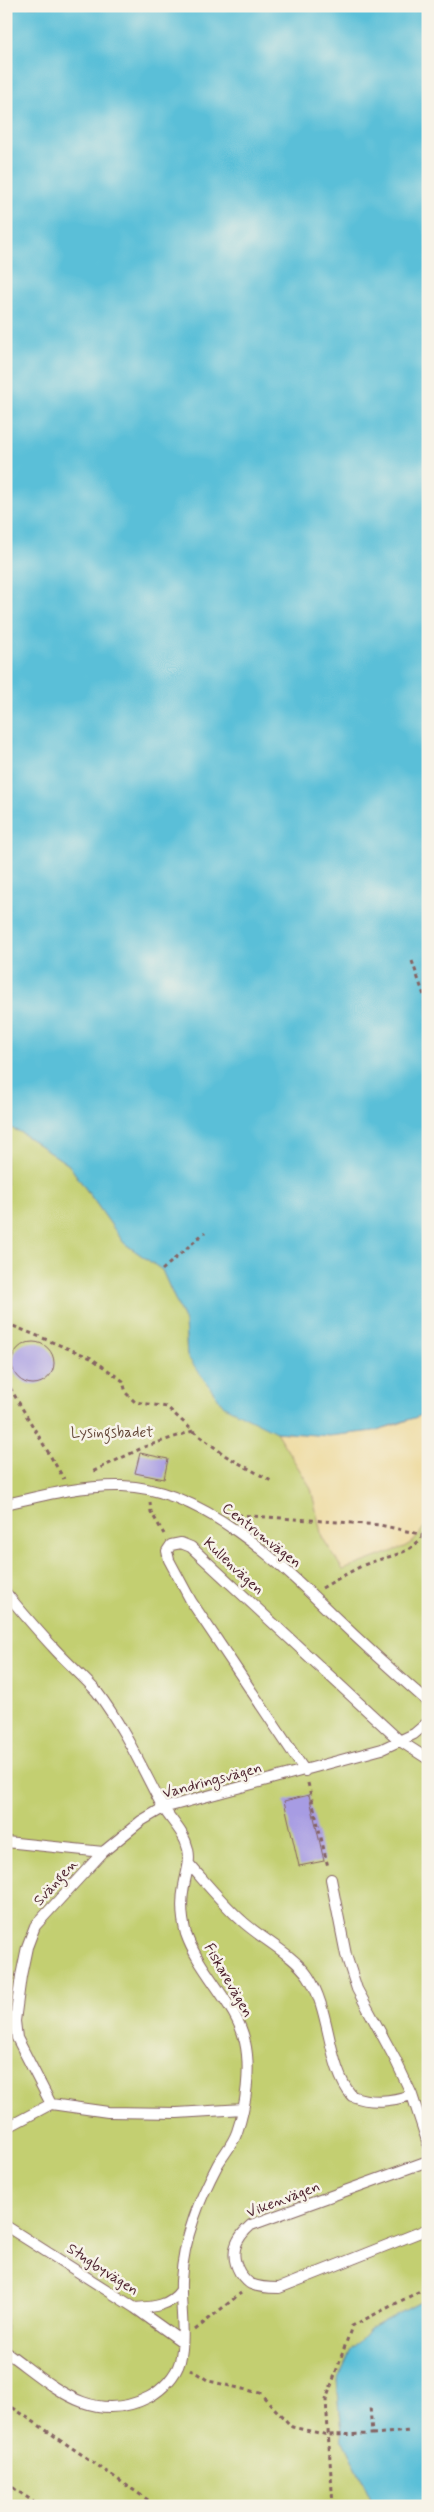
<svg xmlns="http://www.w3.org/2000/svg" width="434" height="2512" font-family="Mynerve,sans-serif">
<rect width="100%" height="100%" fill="#f7f3e8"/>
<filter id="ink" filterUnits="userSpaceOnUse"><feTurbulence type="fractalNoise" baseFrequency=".02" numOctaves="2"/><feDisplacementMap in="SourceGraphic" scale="10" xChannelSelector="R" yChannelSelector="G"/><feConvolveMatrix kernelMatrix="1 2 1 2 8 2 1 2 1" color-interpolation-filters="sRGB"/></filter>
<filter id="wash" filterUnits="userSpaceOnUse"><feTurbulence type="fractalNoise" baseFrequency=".0096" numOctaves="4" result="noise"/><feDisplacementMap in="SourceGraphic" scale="20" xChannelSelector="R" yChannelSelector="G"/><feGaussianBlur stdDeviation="1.12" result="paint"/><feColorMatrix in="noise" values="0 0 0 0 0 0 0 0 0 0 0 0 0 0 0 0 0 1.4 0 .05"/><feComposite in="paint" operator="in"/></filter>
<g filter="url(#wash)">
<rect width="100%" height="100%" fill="#f3e5cd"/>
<!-- green -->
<path fill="#c3cf71" stroke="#86774e" d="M6,1126L20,1132L69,1165L124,1243L162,1270L185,1322L187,1356L276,1432L329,1436L374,1431L417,1417L428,1410V2298L370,2329L351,2350L337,2381L343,2441L372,2501L370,2506H6Z"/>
<!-- sand -->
<path fill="#eeda9e" stroke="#9c7c64" d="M428,1410V1522L414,1541L404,1547L343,1570L322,1537L311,1488L276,1432C327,1436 382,1438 428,1410Z"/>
<!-- water -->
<path fill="#5abfd8" stroke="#526f82" d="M6,6H428V1410L417,1417L374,1431L329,1436L276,1432L224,1406L187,1356L185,1322L162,1270L124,1243L69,1165L20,1132L6,1126Z
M428,2298V2506H370L372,2501L343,2441L337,2381L351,2350L370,2329Z"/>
<g id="blocks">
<!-- building -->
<path fill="#a79ce3" d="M12 1363a21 21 0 1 1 42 0a21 21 0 1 1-42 0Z
M140,1453L168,1459L164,1479L135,1473Z
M309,1795L324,1861L299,1866L284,1801Z"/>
</g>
</g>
<g filter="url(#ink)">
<use href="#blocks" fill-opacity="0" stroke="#856464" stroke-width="1"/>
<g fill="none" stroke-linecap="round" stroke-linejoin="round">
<!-- lane casing -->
<g stroke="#856464" stroke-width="12">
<path id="lane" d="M6,1504C44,1495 83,1485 122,1486C202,1488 280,1563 333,1615C364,1645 396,1674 428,1702
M6,1593C21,1611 36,1629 52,1646C66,1662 83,1676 97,1692C123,1726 141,1766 161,1804C170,1820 184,1831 188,1849C191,1863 186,1873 184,1886C181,1901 182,1919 186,1934C199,1972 238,2006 245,2042C251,2069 246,2106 237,2132C233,2144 224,2154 218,2164C209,2181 200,2200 194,2218C187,2238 182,2260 181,2281C180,2307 186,2336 180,2361C176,2376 162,2390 149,2397C91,2427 51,2384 6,2352
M305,1771L191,1601L169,1560L167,1551L171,1545L181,1543L191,1547L400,1741L428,1759
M6,1842L103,1852L141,1821L163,1808L382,1749L414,1734L428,1722
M189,1864C206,1883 222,1903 241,1920C260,1938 294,1955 308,1976C331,2010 327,2067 352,2096C373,2104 391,2101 412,2095
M331,1879L346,1955L357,1989L395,2059L412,2095L428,2144
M51,2104L17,2038L15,2021L21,1976L27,1947L35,1926L103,1852
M6,2128L51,2104L108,2112L177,2113L243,2109
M428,2161L251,2225C235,2239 229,2254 240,2273C243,2277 247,2282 251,2284C260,2288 270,2288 279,2288L428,2229
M6,2226L135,2308L181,2341
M135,2308C154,2307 170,2306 181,2290"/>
</g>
<!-- path -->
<path stroke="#856464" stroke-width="3" stroke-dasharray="4 4" stroke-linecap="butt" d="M412,961L428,1007
M162,1270L205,1232
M6,1323L91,1358L123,1381L126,1393L135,1402L167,1407L193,1431L144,1447L90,1473
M6,1381L64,1479
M193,1431L226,1456L273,1482
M150,1502L151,1512L164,1534
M238,1515L380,1525L424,1535L428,1539
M322,1588C336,1580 349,1572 364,1565C393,1553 408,1558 428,1530
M308,1783L328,1867
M195,2330L241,2293
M190,2369L209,2381L260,2393L292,2427L328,2435L372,2434L370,2406
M6,2403L157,2506
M372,2434L411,2431
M6,2483L40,2506
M333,2506L326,2400L352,2326L428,2287"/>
<!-- lane -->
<use href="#lane" stroke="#fff" stroke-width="10"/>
</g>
</g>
<g text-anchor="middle" stroke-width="5" stroke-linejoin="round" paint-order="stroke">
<!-- park labels -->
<g font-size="15" fill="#684b3c" stroke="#f7f3e8">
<text x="112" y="1437">Lysingsbadet</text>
</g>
<!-- street labels -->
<g font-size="15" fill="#4a1f2b" stroke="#f7f3e8">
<text transform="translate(262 1535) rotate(38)" y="5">Centrumvägen</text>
<text transform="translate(234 1566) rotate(43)" y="5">Kullenvägen</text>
<text transform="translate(212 1780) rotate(-15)" y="5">Vandringsvägen</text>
<text transform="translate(55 1882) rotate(-48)" y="5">Svängen</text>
<text transform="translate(229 1980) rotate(60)" y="5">Fiskarevägen</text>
<text transform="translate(283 2199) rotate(-21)" y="5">Vikenvägen</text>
<text transform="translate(103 2269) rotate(33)" y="5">Stugbyvägen</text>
</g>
</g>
<!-- margin -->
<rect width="434" height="2512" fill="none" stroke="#f7f3e8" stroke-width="25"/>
</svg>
